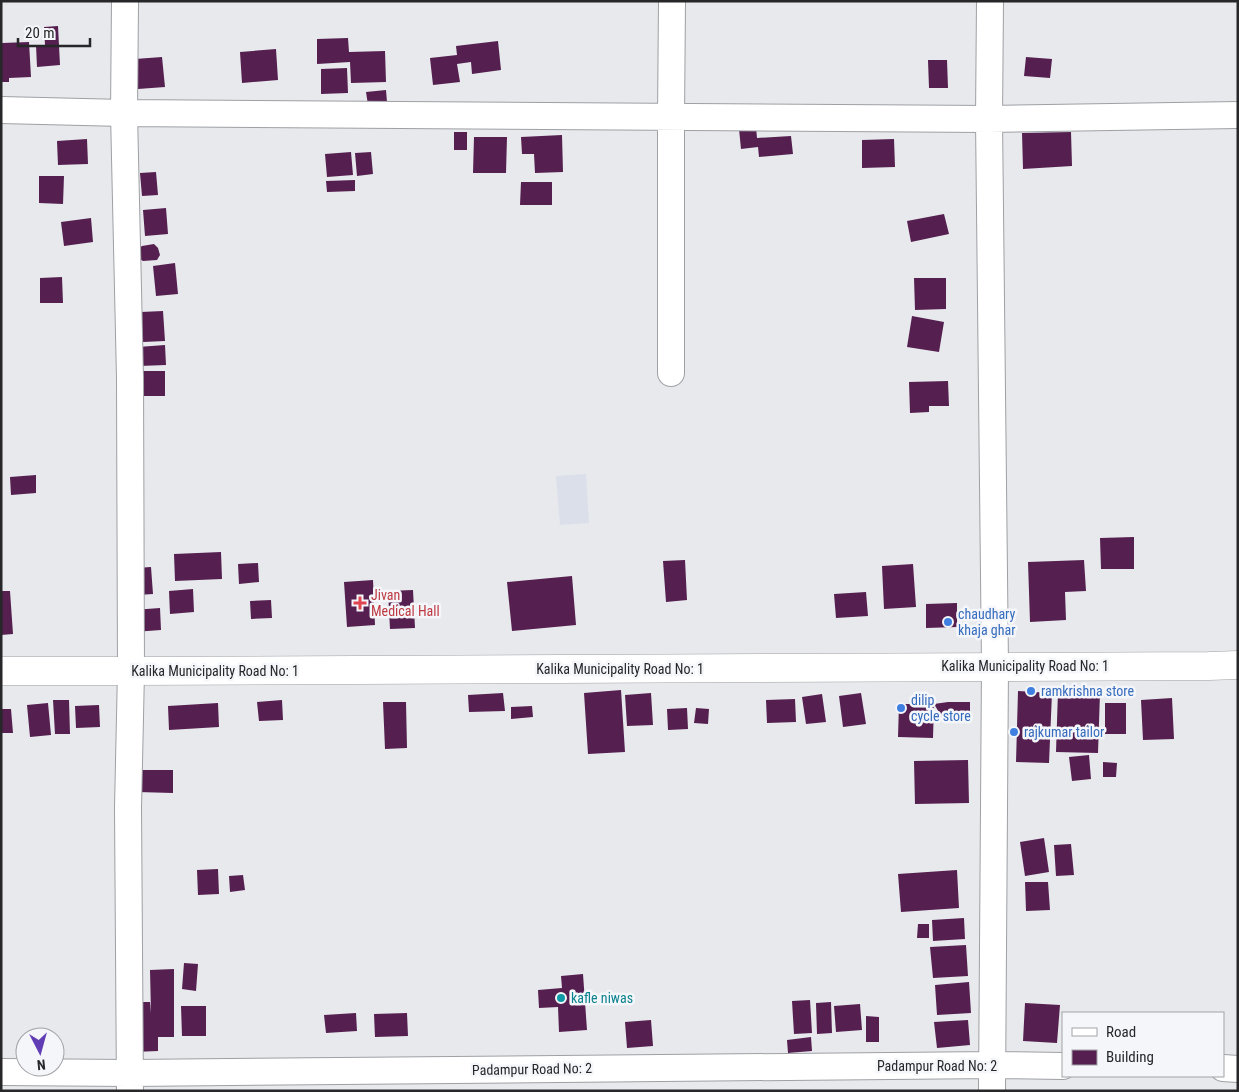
<svg xmlns="http://www.w3.org/2000/svg" width="1239" height="1092" font-family="'Roboto Condensed',sans-serif">
<rect width="100%" height="100%" fill="#e7e9ed"/>
<!-- built -->
<path fill="#dadfea" d="M586,474L589,523L560,525L556,476Z"/>
<!-- building -->
<path fill="#551f50" d="M58,26L60,65L37,67L36,45H45L44,27Z
M348,38L349,52L385,51L386,82L351,83L350,62L317,64V39Z
M498,41L501,70L472,74L471,62L457,64L460,82L433,85L430,58L457,55L456,46Z
M29,42L31,77L9,78V82H1L2,43Z
M276,49L278,80L242,83L240,52Z
M162,57L165,87L138,89L135,59Z
M1026,57L1052,59L1050,78L1024,76Z
M928,60H947L948,88H929Z
M347,68L348,93L321,94V69Z
M386,90L387,102L368,105L366,92Z
M756,127L757,138L791,136L793,154L759,157L758,147L741,149L739,129Z
M454,132H467V150H454Z
M1071,132L1072,166L1023,169L1022,133Z
M562,135L563,172L535,173L534,154H522L521,137Z
M474,137H507L506,173H473Z
M87,139L88,164L58,165L57,141Z
M894,139L895,167L862,168V140Z
M351,152L353,175L327,177L325,154Z
M371,152L373,174L357,176L355,153Z
M156,172L158,195L142,196L140,173Z
M39,176H64L63,204L39,203Z
M355,180V191L327,192L326,181Z
M521,182H552V205H520Z
M166,208L168,234L145,236L143,210Z
M944,214L949,234L911,242L907,221Z
M91,218L93,242L64,246L61,222Z
M154,244L158,248L160,255L157,260L143,261L138,258L137,250L142,246Z
M175,263L178,294L156,296L153,266Z
M62,277L63,303H40V278Z
M914,278H946V309L915,310Z
M163,311L165,341L143,342L141,312Z
M912,316L944,322L939,352L907,347Z
M165,345L166,365L139,366L138,347Z
M138,371H165V396H139Z
M948,381L949,406H929V412L910,413L909,382Z
M36,475V493L11,495L10,477Z
M1134,537V569H1101L1100,538Z
M221,552L222,579L175,581L174,554Z
M685,560L687,600L666,602L663,561Z
M1084,560L1086,591L1065,592L1066,620L1030,622L1028,562Z
M258,563L259,582L239,584L238,564Z
M913,564L916,607L884,609L882,566Z
M151,567L153,594L138,595L136,568Z
M572,576L576,625L512,631L507,582Z
M373,580L375,625L347,627L344,582Z
M193,589L194,612L170,614L169,591Z
M413,590L415,628L390,629L388,591Z
M1,591H10L13,634L1,635Z
M866,592L868,616L836,618L834,594Z
M271,600L272,618L251,619L250,601Z
M957,603V627L926,628V604Z
M160,608L161,630L134,632L133,610Z
M621,690L625,752L588,754L584,693Z
M1018,691L1052,693L1049,763L1016,762Z
M1058,691L1100,693L1098,753L1056,752Z
M503,693L505,711L469,712L468,695Z
M651,693L653,725L627,726L625,695Z
M861,693L866,724L843,727L839,696Z
M822,694L826,722L806,724L802,697Z
M1172,698L1174,739L1143,740L1141,700Z
M795,699L796,722L767,723L766,700Z
M53,700H69L70,734H55Z
M282,700L283,720L259,721L257,702Z
M383,702H406L407,748L385,749Z
M948,702H970V719H943L934,704L933,738L898,737L899,704H934Z
M48,703L51,735L30,737L27,705Z
M218,703L219,727L169,730L168,706Z
M1105,703H1126V734H1105Z
M99,705L100,727L76,728L75,706Z
M532,706L533,717L511,719V707Z
M687,708L688,729L668,730L667,709Z
M696,708L709,709L708,724L694,723Z
M1,709H11L13,733H1Z
M1089,755L1091,779L1072,781L1069,757Z
M968,760L969,803L915,804L914,761Z
M1103,762L1117,763L1116,777H1103Z
M137,770H173V793L137,792Z
M1044,838L1049,872L1025,876L1020,842Z
M1071,844L1074,875L1056,876L1054,845Z
M218,869L219,894L198,895L197,870Z
M957,870L959,908L901,912L898,874Z
M243,875L245,890L230,892L229,876Z
M1025,882H1048L1050,910L1026,911Z
M964,918L965,939L933,941L932,920Z
M918,924H929V938H917Z
M966,945L968,976L933,978L930,947Z
M184,963L198,964L196,991L182,989Z
M174,969V1037H158V1051L134,1052L133,1002H150L151,1013L150,970Z
M583,974L587,1030L559,1032L558,1007L539,1008L538,990L562,988L561,976Z
M969,982L971,1013L937,1015L935,985Z
M810,1000L812,1033L794,1034L792,1001Z
M831,1002L832,1033L817,1034L816,1003Z
M1025,1003L1060,1005L1057,1043L1023,1041Z
M860,1004L862,1030L836,1032L834,1006Z
M181,1006H206V1036H182Z
M356,1013L357,1031L326,1033L324,1015Z
M407,1013L408,1036L375,1037L374,1014Z
M866,1016L879,1017V1042H866Z
M651,1020L653,1046L627,1048L625,1022Z
M968,1020L970,1045L937,1048L934,1022Z
M811,1037L812,1051L788,1053L787,1040Z"/>
<g fill="none" stroke-linecap="round" stroke-linejoin="round">
<!-- minor casing -->
<g stroke="#9ea0a4" stroke-width="28">
<path id="minor" d="M125,1L124,113L130,378L131,671L128,808L130,1091
M990,1L989,119L995,666L992,1091
M1,110L124,113L989,119L1238,115
M671,373V117L672,1
M1223,1068L1238,1069
M1,1072L130,1073L993,1065L1063,1066"/>
</g>
<!-- tertiary casing -->
<g stroke="#9ea0a4" stroke-width="29">
<path id="tertiary" d="M1,671H131L1209,666L1238,665"/>
</g>
<!-- minor -->
<use href="#minor" stroke="#fff" stroke-width="26"/>
<!-- tertiary -->
<use href="#tertiary" stroke="#fff" stroke-width="28"/>
</g>
<!-- markers -->
<path fill="#e0444e" stroke="#f4f6fa" stroke-width="2" d="M357.5 595.5h5v5h5v5h-5v5h-5v-5h-5v-5h5z"/>
<g fill="#3f7fe0" stroke="#f4f6fa" stroke-width="2">
<circle cx="948" cy="622" r="5"/>
<circle cx="1031" cy="691" r="5"/>
<circle cx="901" cy="708" r="5"/>
<circle cx="1014" cy="732" r="5"/>
</g>
<circle fill="#0f9aa8" stroke="#f4f6fa" stroke-width="2" cx="561" cy="998" r="5"/>
<g text-anchor="middle" stroke-width="5" stroke-linejoin="round" paint-order="stroke">
<!-- health labels -->
<g font-size="14" fill="#be3a42" stroke="#f4f6fa" text-anchor="start">
<text x="371" y="600">Jivan<tspan x="371" dy="16">Medical Hall</tspan></text>
</g>
<!-- shop labels -->
<g font-size="14" fill="#366cbe" stroke="#f4f6fa" text-anchor="start">
<text x="958" y="619">chaudhary<tspan x="958" dy="16">khaja ghar</tspan></text>
<text x="1041" y="696">ramkrishna store</text>
<text x="911" y="705">dilip<tspan x="911" dy="16">cycle store</tspan></text>
<text x="1024" y="737">rajkumar tailor</text>
</g>
<!-- street labels -->
<g font-size="14" fill="#272729" stroke="#f4f6fa">
<text x="1025" y="671">Kalika Municipality Road No: 1</text>
<text x="620" y="674">Kalika Municipality Road No: 1</text>
<text x="215" y="676">Kalika Municipality Road No: 1</text>
<text x="937" y="1071">Padampur Road No: 2</text>
<text transform="translate(532 1069) rotate(-1)" y="5">Padampur Road No: 2</text>
</g>
<!-- culture labels -->
<g font-size="14" fill="#0d838f" stroke="#f4f6fa" text-anchor="start">
<text x="571" y="1003">kafle niwas</text>
</g>
</g>
<!-- border -->
<rect width="1239" height="1092" fill="none" stroke="#272729" stroke-width="5"/>
<!-- legend -->
<rect x="1062" y="1012" width="162" height="65" fill="#f4f6fa" stroke="#a2a3a6"/>
<rect x="1072" y="1028" width="25" height="8" fill="#ffffff" stroke="#a2a3a6"/>
<text x="1106" y="1037" font-size="15" fill="#272729">Road</text>
<rect x="1072" y="1050" width="25" height="15" fill="#551f50" stroke="#a2a3a6"/>
<text x="1106" y="1062" font-size="15" fill="#272729">Building</text>
<!-- north arrow -->
<g transform="translate(40 1052) rotate(174)"><circle r="24" fill="#f4f6fa" stroke="#a2a3a6"/>
<path d="M0-4L9 19L0 12L-9 19Z" fill="#613db5"/>
<text y="-8" font-size="14" font-weight="bold" text-anchor="middle" fill="#272729">N</text>
</g>
<!-- scale -->
<path d="M18 38v8h72v-8" fill="none" stroke="#272729" stroke-width="2.5"/>
<text x="25" y="38" font-size="15" fill="#272729" stroke="#f4f6fa" stroke-width="4" paint-order="stroke">20 m</text>
</svg>
